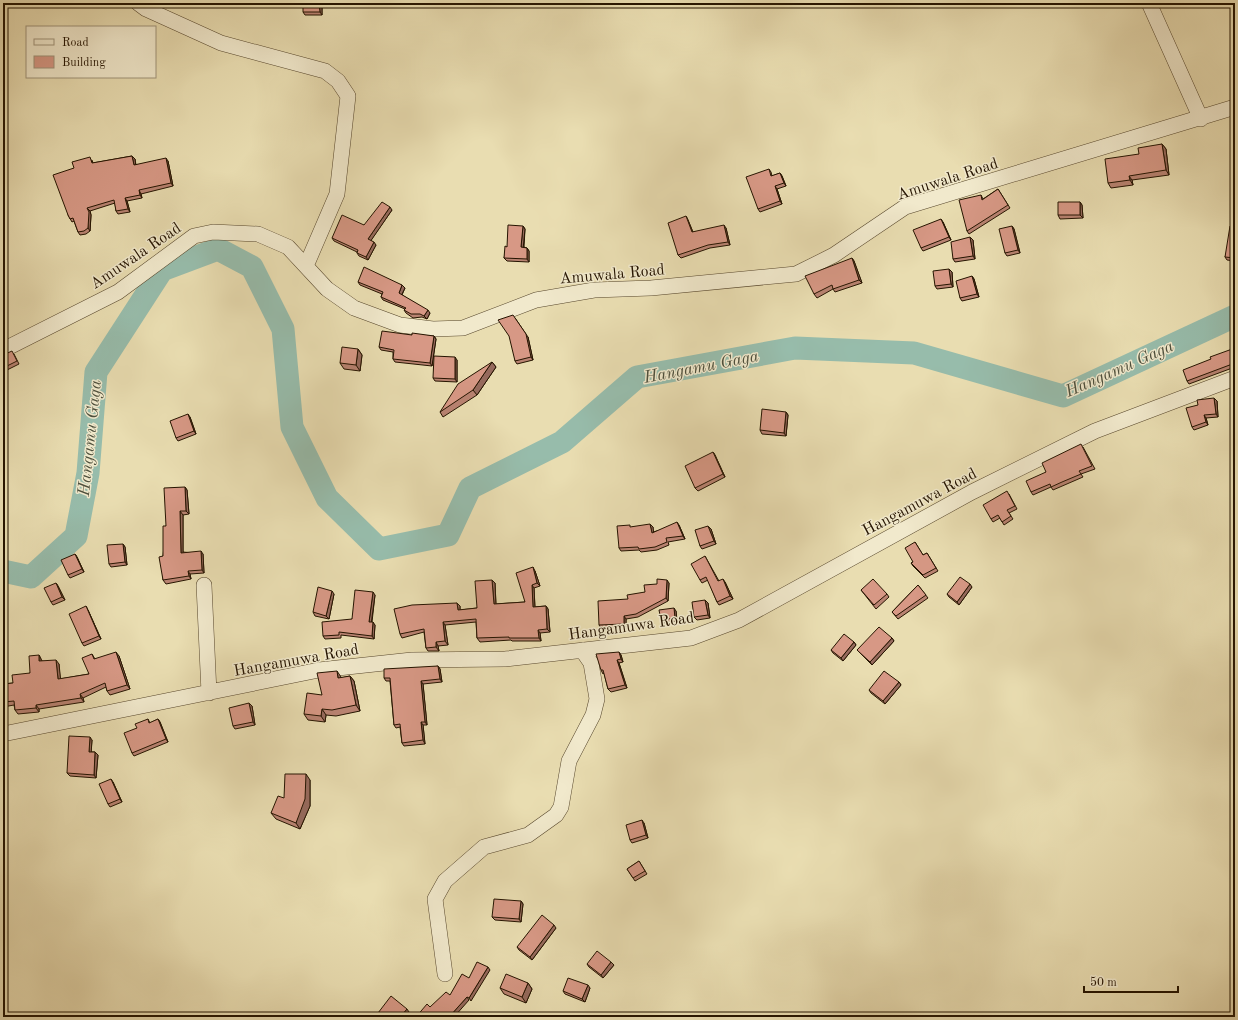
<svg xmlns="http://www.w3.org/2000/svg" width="1238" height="1020" font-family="'Old Standard TT',serif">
<rect width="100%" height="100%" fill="#e9ddb1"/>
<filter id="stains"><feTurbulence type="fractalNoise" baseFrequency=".005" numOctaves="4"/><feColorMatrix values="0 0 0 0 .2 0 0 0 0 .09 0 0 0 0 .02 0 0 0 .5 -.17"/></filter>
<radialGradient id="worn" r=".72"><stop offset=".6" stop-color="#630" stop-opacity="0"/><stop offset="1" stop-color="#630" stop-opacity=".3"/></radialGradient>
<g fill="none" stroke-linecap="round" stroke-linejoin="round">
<!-- river -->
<path stroke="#97bcab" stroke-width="23" d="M3,571L31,577L76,536L88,473L96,372L162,270L218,249L252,267L283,329L292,427L327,498L379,549L448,535L470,488L562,442L637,377L795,348L914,353L1063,396L1235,316"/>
<!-- minor casing -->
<g stroke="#56462c" stroke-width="16">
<path id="minor" d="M138,3L146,9L221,43L325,71L338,81L348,96L337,194L306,266
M1149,3L1201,119
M3,350L118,292L194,236L213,232L258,234L288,247L327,289L354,308L400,325L433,329L463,328L536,300L594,290L651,288L796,274L834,255L905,207L1235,107
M204,585L209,693
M3,734L319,670L412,660L505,659L691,638L739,620L972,492L1095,431L1235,378
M445,974L435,899L445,881L484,847L528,835L556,815L561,807L569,761L593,715L597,699L591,663L582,650"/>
</g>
<!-- minor -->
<use href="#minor" stroke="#f1e9cc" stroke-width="15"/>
</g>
<!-- wall -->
<path fill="#b98372" stroke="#251400" d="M322,5V15H305L303,12Z
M1162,144L1166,149L1169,175L1132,180L1133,185L1111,188L1108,183L1139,154Z
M132,156L135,159L136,165L168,161L173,186L141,194L142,198L127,201L130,212L118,214L116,211L115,203L90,211L91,215L90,231L86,234L80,235L78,232L74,221L72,222L68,215L74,168L92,160L93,163Z
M769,169L771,172L772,176L780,173L782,176L786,186L777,189L782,204L760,212L758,209Z
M998,189L1010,208L969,234L967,231L981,195L983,199Z
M1080,202L1082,205L1083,218L1060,219L1058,215Z
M392,210L371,240L376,245L368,260L359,256L357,253V252L334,241L332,238L364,225Z
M686,216L688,220L693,232L726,228L730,245L710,248L681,258L678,255Z
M943,222L951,240L923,251L921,248Z
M523,226L525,229L524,247L527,248L529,251V262L507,261L504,258L507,247Z
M1012,226L1014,229L1020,253L1007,256L1005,253Z
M1235,227V261L1227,260L1225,257Z
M970,237L973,240L975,259L955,262L953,259Z
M852,258L854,261L862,283L835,292L833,289L817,298L814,294Z
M952,272L953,287L937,289L935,286Z
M972,276L974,279L979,297L962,301L960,298Z
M358,282L402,285L405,288L402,295L430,313L427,319L422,317L413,318L406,313L404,310L405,309L383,300L381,297L382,294L360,285Z
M412,335L434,336L436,339L432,366L395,362L393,359V352L381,350L379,347Z
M528,337L533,360L517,364L515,361Z
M1235,348V367L1189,384L1187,381Z
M358,349L362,355L360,371L344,369L340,363Z
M14,354L19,364L3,372V355Z
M457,360V382L435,381L433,378Z
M492,362L496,367L477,395L443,417L440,412Z
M1217,401L1218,417L1206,418L1208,425L1194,430L1192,427Z
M786,412L788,415L786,436L762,434L760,430Z
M190,417L196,434L178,441L176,438Z
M1083,447L1095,469L1081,474L1083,477L1053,490L1051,487L1033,495L1031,492L1046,472Z
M713,452L715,455L725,477L698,491L695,488Z
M185,487L187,490L189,514L183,515V552L203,554L204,573L190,574L191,579L166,584L163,580V556L166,526Z
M1009,494L1017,509L1009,513L1013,519L1004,525L1000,518L993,522L991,519Z
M679,525L685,539L668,542L669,545L657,550L641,552L639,550L621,551L619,548L632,527H653V532Z
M708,526L711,529L716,544L702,549L700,546Z
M915,542L923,555L927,553L938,571L925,578L913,566L911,563L913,562Z
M123,544L125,547L127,565L111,567L109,564Z
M75,554L77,557L84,572L70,578L68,575Z
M705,556L719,581L725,582L733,599L719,605L717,602L708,580L702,583L700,580Z
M535,571L540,586L534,588L535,607L546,606L548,609L550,632L540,633L541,641H512L511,640L480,642L477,638L476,622L445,625L448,645L438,646L439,651H428L426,648L424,632L402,638L400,634L457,603L460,606V610L477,608L495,583L496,604L525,602Z
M56,583L58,586L65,600L53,605L51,602Z
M669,583L668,601L638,617L626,619V627L601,628L599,625L628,599Z
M918,585L928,598L898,619L892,612Z
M972,587L959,605L949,597L947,594Z
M861,590L887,594L889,597L876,609Z
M334,594L329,619L315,616L313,612Z
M375,595L372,622L375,625L374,639L341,635V638L325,639L323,636L352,619Z
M708,603L710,618L697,620L694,617Z
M88,610L101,639L84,646L82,643Z
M676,611L677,621L663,623L661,620Z
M892,638L894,641L872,665L857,650Z
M854,642L856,645L843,661L833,653L831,650Z
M619,652L621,655L623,662L619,663L627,688L611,692L608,689L604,673L603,674L601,670Z
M92,654L95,659L119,656L130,689L110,695L107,691L106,687L83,698L84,702L39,709V712L18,714L15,710L14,705L3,707V684L13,683L30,673L39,655L42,661L59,664L60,679L89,674Z
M438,666L440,669L442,682L423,684L427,725H423L425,744L404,746L402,743L400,727L396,728L394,725L390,681H386L384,678Z
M350,676L354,681L360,711L336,716L326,715L325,722L308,720L304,714L322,695L341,677V678Z
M899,682L901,685L885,704L871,693L869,690Z
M252,706L255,725L235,729L233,726Z
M148,719L150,723L158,719L160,722L168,742L134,756L132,753L137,728Z
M92,740L91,752H95L98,755L96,778L70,776L67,773Z
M310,780V806L300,829L276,819L271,813L284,798Z
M113,782L122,802L110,807L108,804Z
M644,823L648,838L632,843L630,840Z
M639,861L647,874L635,881L627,869Z
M521,901L523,904L521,922L495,920L492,917Z
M556,928L532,960L519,950L517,947Z
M587,964L614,965L603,978L589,967Z
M528,983L532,989L526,1003L504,994L500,988Z
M590,988L585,1002L565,994L563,991Z"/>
<!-- shaded-wall -->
<path fill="#966a5d" stroke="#251400" d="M319,3L322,5V15L320,12Z
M1162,144L1166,149L1169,175L1166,170Z
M132,156L135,159L136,168L134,165Z
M166,158L168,161L173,186L171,183Z
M780,173L782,176L786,186L784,183Z
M1129,176L1132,180L1133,185L1130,180Z
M775,186L777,189L782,204L780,201Z
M139,190L141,194L142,198L140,195Z
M125,198L127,201L130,212L128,209Z
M1080,202L1082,205L1083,218L1080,215Z
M390,207L392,210L370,242L368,239Z
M87,208L90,211L91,215L90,231L88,228Z
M686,216L688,220L694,235L692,232Z
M941,219L943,222L951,240L949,237Z
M724,225L726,228L730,245L728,242Z
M523,226L525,229L523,250L521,247Z
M1012,226L1014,229L1020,253L1018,250Z
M970,237L973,240L975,259L973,256Z
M374,242L376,245L368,260L366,257Z
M527,248L529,251V262L527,259Z
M852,258L854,261L862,283L859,280Z
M949,269L952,272L953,287L951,284Z
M972,276L974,279L979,297L977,294Z
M402,285L405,288L401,296L399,293Z
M428,310L430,313L427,319L424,316Z
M515,318L528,337L533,360L531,357Z
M434,336L436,339L432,366L430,363Z
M358,349L362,355L360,371L356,365Z
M455,357L457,360V382L455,379Z
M492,362L496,367L477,395L473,390Z
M1214,398L1217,401L1218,417L1216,414Z
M786,412L788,415L786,436L784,433Z
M188,414L190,417L196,434L194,431Z
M1204,415L1206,418L1208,425L1206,422Z
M713,452L715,455L725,477L723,474Z
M185,487L187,490L189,514L186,511Z
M180,511L183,515V556L181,553Z
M677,522L679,525L685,539L683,536Z
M650,524L653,527L654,536L652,533Z
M708,526L711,529L716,544L714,541Z
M123,544L125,547L127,565L125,562Z
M201,551L203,554L204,573L202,570Z
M75,554L77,557L84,572L82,569Z
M533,567L535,571L540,586L537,583Z
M188,571L190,574L191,579L189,576Z
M723,579L725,582L733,599L730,596Z
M492,580L495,583L496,607L494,604Z
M667,580L669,583L668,601L666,598Z
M56,583L58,586L65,600L62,597Z
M970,584L972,587L959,605L957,602Z
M532,585L534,588L535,610L533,607Z
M332,591L334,594L329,619L326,616Z
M373,592L375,595L371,625L369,622Z
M705,600L708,603L710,618L708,615Z
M457,603L460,606V613L458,610Z
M86,606L88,610L101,639L99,636Z
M546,606L548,609L550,632L547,629Z
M674,608L676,611L677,621L675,618Z
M624,616L626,619V627L624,624Z
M373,622L375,625L374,639L372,636Z
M443,622L445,625L448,645L445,641Z
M538,630L540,633L541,641L539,638Z
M892,638L894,641L872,665L870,662Z
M436,642L438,646L439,651L436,647Z
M854,642L856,645L843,661L841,658Z
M116,652L119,656L130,689L127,685Z
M619,652L621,655L623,662L621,659Z
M39,655L41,659L42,666L39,661Z
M56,660L59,664L61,683L58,679Z
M617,660L619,663L627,688L625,685Z
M438,666L440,669L442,682L440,679Z
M337,671L341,677L342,684L338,678Z
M350,676L354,681L360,711L356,705Z
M421,681L423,684L427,725L425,722Z
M899,682L901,685L885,704L883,701Z
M80,694L83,698L84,702L81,698Z
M249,703L252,706L255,725L253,722Z
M36,705L39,709V712L36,708Z
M322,709L326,715L325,722L321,716Z
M158,719L160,722L168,742L166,739Z
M421,722L423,725L425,744L423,740Z
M90,737L92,740L91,755L89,752Z
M95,752L98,755L96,778L94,775Z
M306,774L310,780V806L300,829L296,823Z
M111,779L113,782L122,802L120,799Z
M642,820L644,823L648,838L646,835Z
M521,901L523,904L521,922L519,919Z
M554,925L556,928L532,960L530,957Z
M611,962L614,965L603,978L601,975Z
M488,967L490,970L471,1001L469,998Z
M528,983L532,989L526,1003L522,997Z
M588,985L590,988L585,1002L582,999Z
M467,997L469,1000L454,1017H449Z
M407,1009L409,1012L405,1017H400Z"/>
<!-- building -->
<path fill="#d79885" stroke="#251400" d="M303,3H319L320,12H303Z
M1162,144L1166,170L1129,176L1130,180L1108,183L1105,159L1139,154L1138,148Z
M132,156L134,165L166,158L171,183L139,190L140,195L125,198L128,209L116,211L114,200L87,208L89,212L88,228L84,231L78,232L73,218L70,219L68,215L53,175L74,168L72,162L90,157L92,163Z
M769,169L771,176L780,173L784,183L775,186L780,201L758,209L746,177Z
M998,189L1008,205L967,231L959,200L981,195L982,200Z
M382,202L390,207L368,239L374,242L366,257L357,253L358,250L332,238L342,215L364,225Z
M1058,202H1080V215H1058Z
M686,216L692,232L724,225L728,242L708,245L678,255L668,223Z
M941,219L949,237L921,248L913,230Z
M508,225L523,226L521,247L527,248V259L504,258L505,246L507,247Z
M1012,226L1018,250L1005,253L999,229Z
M1230,226L1235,227V258L1225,257Z
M970,237L973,256L953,259L951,242Z
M852,258L859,280L833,289L832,285L814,294L805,276Z
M364,267L402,285L399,293L428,310L424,316L420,314H411L404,310L406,308L381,297L383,292L358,282Z
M949,269L951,284L935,286L933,271Z
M972,276L977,294L960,298L956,281Z
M513,315L526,334L531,357L515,361L509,336L498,320Z
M382,331L412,335V333L434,336L430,363L393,359L394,350L379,347Z
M342,347L358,349L356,365L340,363Z
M1235,348V363L1187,381L1183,370L1211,359L1210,357Z
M12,351L17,361L3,368V355Z
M434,356L455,357V379L433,378Z
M492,362L473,390L440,412L458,384Z
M1214,398L1216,414L1204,415L1206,422L1192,427L1186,408L1198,405L1197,400Z
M762,409L786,412L784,433L760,430Z
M188,414L194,431L176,438L170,421Z
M1081,444L1092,466L1079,471L1081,474L1062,482L1051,487L1050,484L1031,492L1026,481L1046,472L1042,463Z
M713,452L723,474L695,488L685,466Z
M185,487L186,511H180L181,553L201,551L202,570L188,571L189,576L163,580L159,557L163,556V526H166L164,488Z
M1007,491L1015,506L1007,510L1011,516L1002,522L998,515L991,519L983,505Z
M677,522L683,536L666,538L667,542L655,547L639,549L638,547L619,548L617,526L630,525V527L650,524L652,533Z
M708,526L714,541L700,546L695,530Z
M915,542L923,555L927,553L936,568L923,575L911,563L913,562L905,548Z
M123,544L125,562L109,564L107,545Z
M75,554L82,569L68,575L61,560Z
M705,556L718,581L723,579L730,596L717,602L706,577L700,580L691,564Z
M533,567L537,583L532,585L533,607L546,606L547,629L538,630L539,638H509V637L477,638L476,619L443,622L445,641L436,642V647L426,648L424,629L400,634L394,609L412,605L457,603L458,610L477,608L475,581L492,580L494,604L525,602L516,573Z
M960,577L970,584L957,602L947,594Z
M657,579L667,580L666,598L636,614L624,616V624L599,625L598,601L628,599L627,595L645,592L644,585L657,584Z
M873,579L887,594L874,605L861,590Z
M56,583L62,597L51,602L44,588Z
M918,585L926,595L896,616L892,612Z
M318,587L332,591L326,616L313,612Z
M355,590L373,592L369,622H373L372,636L339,632V635L323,636L322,622L352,619Z
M705,600L708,615L694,617L692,602Z
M86,606L99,636L82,643L69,614Z
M674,608L675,618L661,620L659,610Z
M879,627L892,638L870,662L857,650Z
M844,634L854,642L841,658L831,650Z
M116,652L127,685L107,691L105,683L80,694L81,698L36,705V708L15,710L14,701L3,702V684L13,683L12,675L30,673L29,656L39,655V661L56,660L58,679L89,674L82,658L92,654L94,659Z
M619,652L621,659L617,660L625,685L608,689L603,670H601L596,654Z
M438,666L440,679L421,681L425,722H421L423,740L402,743L400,724L394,725L390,678H384V669Z
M337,671L338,678L350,676L356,705L332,710L322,709L321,716L304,714L307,693L322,695L317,673Z
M884,671L899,682L883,701L869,690Z
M249,703L253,722L233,726L229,708Z
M148,719L149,723L158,719L166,739L132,753L124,733L137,728L135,724Z
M69,736L90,737L89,752H95L94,775L67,773Z
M285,774H306L305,799L296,823L271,813L278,796L284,798Z
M111,779L120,799L108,804L99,784Z
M642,820L646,835L630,840L626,825Z
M639,861L645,871L633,878L627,869Z
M494,899L521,901L519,919L492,917Z
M542,915L554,925L530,957L517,947Z
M597,951L611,962L601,975L587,964Z
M477,962L488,967L469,998L467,997L449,1017H416L427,1004L430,1007L446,992L450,995L462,974L469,978Z
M506,974L528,983L522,997L500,988Z
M568,978L588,985L582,999L563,991Z
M391,996L407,1009L400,1017H384L378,1013Z"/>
<g text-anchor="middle" stroke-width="3" stroke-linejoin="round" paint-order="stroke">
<!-- street labels -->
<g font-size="16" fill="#251400" stroke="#f1e9cc">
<text transform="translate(947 178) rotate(-18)" y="6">Amuwala Road</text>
<text transform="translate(135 255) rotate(-34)" y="6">Amuwala Road</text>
<text transform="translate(612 273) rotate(-5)" y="6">Amuwala Road</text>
<text transform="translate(919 501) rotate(-28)" y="6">Hangamuwa Road</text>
<text transform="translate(631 625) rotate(-8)" y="6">Hangamuwa Road</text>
<text transform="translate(296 659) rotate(-10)" y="6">Hangamuwa Road</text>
</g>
<!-- water labels -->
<g font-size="17" font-style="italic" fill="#4d4f3c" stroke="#f1e9cc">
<text transform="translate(701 366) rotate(-11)" y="6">Hangamu Gaga</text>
<text transform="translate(1119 368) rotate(-24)" y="6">Hangamu Gaga</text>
<text transform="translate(89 438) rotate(-84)" y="6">Hangamu Gaga</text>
</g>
</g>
<!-- margin -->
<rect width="1238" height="1020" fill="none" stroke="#e9ddb1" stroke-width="16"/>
<rect x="4" y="4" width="1230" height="1012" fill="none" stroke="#251400" stroke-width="2"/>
<rect x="8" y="8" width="1222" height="1004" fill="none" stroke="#251400"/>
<!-- legend -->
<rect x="26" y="26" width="130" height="52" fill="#f1e9cc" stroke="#9f947a"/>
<rect x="34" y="39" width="20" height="6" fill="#f1e9cc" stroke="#9f947a"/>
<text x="62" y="46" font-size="12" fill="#251400">Road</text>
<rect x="34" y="56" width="20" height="12" fill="#d79885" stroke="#9f947a"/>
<text x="62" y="66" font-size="12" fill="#251400">Building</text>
<!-- scale -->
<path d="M1084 986v6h94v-6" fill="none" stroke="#251400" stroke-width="2"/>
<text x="1090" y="986" font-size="12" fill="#251400" stroke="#f1e9cc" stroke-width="3" paint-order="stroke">50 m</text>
<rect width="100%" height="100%" filter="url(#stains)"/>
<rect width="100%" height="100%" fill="url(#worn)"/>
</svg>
